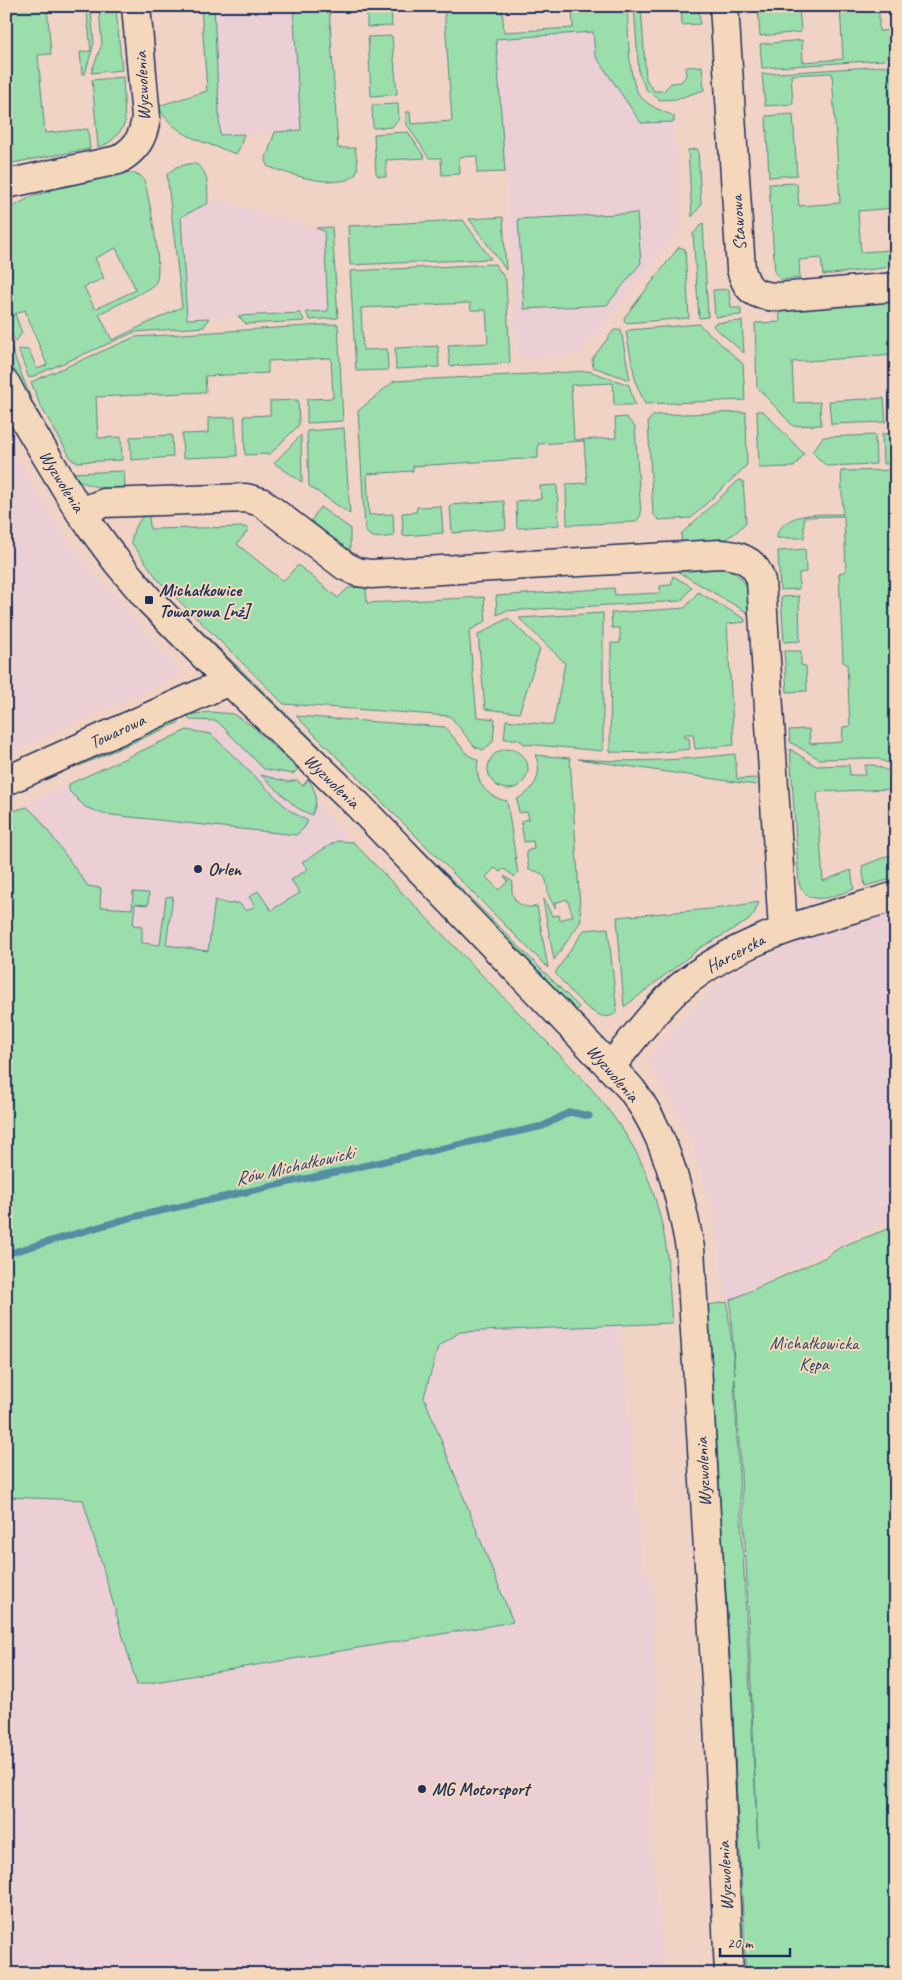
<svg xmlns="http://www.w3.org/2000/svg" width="902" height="1980" font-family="Caveat,sans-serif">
<rect width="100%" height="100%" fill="#f1d3c6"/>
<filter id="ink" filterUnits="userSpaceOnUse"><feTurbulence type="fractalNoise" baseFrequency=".02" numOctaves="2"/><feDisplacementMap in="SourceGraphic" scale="10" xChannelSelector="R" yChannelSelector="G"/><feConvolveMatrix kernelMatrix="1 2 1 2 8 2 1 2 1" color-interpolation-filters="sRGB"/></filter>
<g filter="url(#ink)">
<!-- built -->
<path fill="#eccfd4" d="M214,6H293L301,130L220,135Z
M594,32L641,123L674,122L681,227L579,355L518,358L496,39Z
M208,203H229L324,231L328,311L187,319L181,217Z
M6,441L69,545L183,674L6,755Z
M223,708L409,901L224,990L106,936L19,808L187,730Z
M896,913V1216L727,1302L714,1221L694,1148L664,1085L646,1059L713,988L734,972L799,940Z
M620,1325L642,1566L653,1585L656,1718L649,1818L664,1974H6V1497L83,1500L138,1685L513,1622L424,1397L438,1346L460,1332Z"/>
<!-- green -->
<path fill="#99deab" stroke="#5a8684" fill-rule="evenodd" d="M6,6H47L51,54L38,55L45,133L88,129L90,149L6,164Z
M201,6H214L220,135L244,134L240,147L236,154C205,142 174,137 158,106L207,91Z
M293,6H329L338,148H355C356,155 360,169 355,175C341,191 283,173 267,166L266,158L275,132L301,130Z
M367,6H391L392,26L367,27Z
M444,6H502L504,32L573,28L572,6H627C629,28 627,80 640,96C648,106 662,111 674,116V122L641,123L595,55L593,32L496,39L505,172L477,173V156L459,157L460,174L442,175L441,158H429L406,123V112H410L411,124L452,121Z
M634,6H641L646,79L654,91H664L671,83L681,82L686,76L685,67L702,66L704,90L676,99L660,100L646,89L639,74Z
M681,6H699L700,24L682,25Z
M758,6H799L801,32L760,36Z
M840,6H867L868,13L879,6V31L896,30V47L884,60L762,68L760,44L802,40L803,62L843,59Z
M116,9L122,70L91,73L102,44L99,10Z
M91,12L94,43L85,74H82L80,52L91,51L87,13Z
M392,36L397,94L371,96L368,37Z
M896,55V208L858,211L861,252L891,250L892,267L823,275L821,258L799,260L800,278L781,280L775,273L769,184L797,183L799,206L840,203L832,73L791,75L793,104L765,106L762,74L886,66Z
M123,77L125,122C120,134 111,144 98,147L92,80Z
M398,104L399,119L392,127L373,128L372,105Z
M793,114L797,175L769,177L766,116Z
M408,132L425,158L386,160V177L378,176L376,173L374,134Z
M698,149L701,205L692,217L688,150Z
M193,163C210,169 207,187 208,203L181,217L187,319L209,318L204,327L135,332L29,378L18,349L29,350L37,369L47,365L25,310L15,314L22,333L15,342L6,320V211L34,195L49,192V187L127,172L140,175L144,180C149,195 163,270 156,282C153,289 108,309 99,314L112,340L182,307L167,174L176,167ZM116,248L136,290L95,309L84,287L104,278L95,258Z
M637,213L641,263L607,305L524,309L518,219Z
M503,217V218L506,270L469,219Z
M463,220L491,259L350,265L348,226Z
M703,223L708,317L699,318L693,234Z
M332,227L338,318L310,320L306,312L328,311L324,231L316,228Z
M679,247L685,249L689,318L625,323L624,318Z
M495,264L506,280L510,363L450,366L448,345L488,343L486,310H471L470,303L361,308L363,350L387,349L388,370L356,371L350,271Z
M729,289L731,308H741V315L715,317L713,290Z
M896,297V355L792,362L794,403L820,402L821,425L793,426L757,387L755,323L780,322L779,306Z
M300,313L305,321L246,324L238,316Z
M742,321L744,353L713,326L715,323Z
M338,324L343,421L307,423V399L333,398L331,358L268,361V373L205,376L206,392L96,397L98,438L121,437L122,460L77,462L72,460L40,405L31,382L135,337Z
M699,324L743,364L745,400L645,404L636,383L626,332L629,330Z
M614,330H621L630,380L593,367L592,359Z
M6,335L32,401L66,463L27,399L6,352Z
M438,346L439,367L396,369L395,348Z
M589,371L629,385L635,405H614L613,383L571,385L574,440L616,438L615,418L626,417L635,427L641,515L636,522L567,525L566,484L587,483L584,441L538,444V458L413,466V471L367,474L369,515L393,514L394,536C383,537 370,541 365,530L358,411L394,381Z
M884,398L886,422L831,424L829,401Z
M298,400L299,425L270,454L245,455L244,416L270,415V401Z
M757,411H763L804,454L794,467L759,468Z
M746,412L747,465L691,518L659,520L653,514L648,421L654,415Z
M235,417L237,456L183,458L182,434L208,433V418Z
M344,428L350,514L309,486L307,431Z
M896,433V464H883L882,434Z
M172,435L173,457L131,460L130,437Z
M301,435L302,482L274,463Z
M875,435L876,464L826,466L812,452L823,437Z
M896,470V766L876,758L819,759L790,742L789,730L809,729L810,744L842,742L843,727L850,726L847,664L843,662L839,573L846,571L844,516L804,517V538H777V534C788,510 821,515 843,514L841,471Z
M124,471L125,489C104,488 85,488 69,473Z
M739,480L743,481L746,522C727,545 710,543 682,545L681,534Z
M557,485L559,525L517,528L516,501L541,499L540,486Z
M504,501L506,529L452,533L450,505Z
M441,506L443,533L403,536L402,513L416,512L417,507Z
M320,507L350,528V551L311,521Z
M144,514H149L150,529L244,527L249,529L237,544L283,581L298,565L338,598L348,588L366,587L367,603L484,597L486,621L469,631L477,717L495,719L493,742L483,750L475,747L450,716L284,704L159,581L131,542L134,529Z
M805,549L806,572L799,573V589L780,590L778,551Z
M726,567C749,581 748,588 752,613H748L675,570Z
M673,576L692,587L681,601L505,611L497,615L496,596L614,588L615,595L660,593V586L671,585Z
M698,592L745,619V622L727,624L734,745L695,749L693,734H685V738H689L690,749L653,753L610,752L611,643H620V628H612L611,613L685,608Z
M799,596L800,641L784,642L781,597Z
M603,613V751L525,744L517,739H504L506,720L553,725L565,663L519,618Z
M187,617L313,740L579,1007L576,1011L184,620Z
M508,618L540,649L519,713L485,709L478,635Z
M784,651H801V665L806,666L807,691L787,692Z
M211,712L233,714L252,726L298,769L293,774L264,769L217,721L190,720L187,715Z
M296,716L445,727L468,755L478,760C474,782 486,797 507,801L518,874L515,877L504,869L500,872L495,868L486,877L499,890L508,881L504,876L513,882C508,898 521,911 537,906L548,968Z
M178,717L180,722L79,766L80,760Z
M187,730L211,734L289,810L308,821L304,828L296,835L103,814L85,807L69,791V784Z
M790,749L816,766L849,765L850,775H865V765H874L896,774V878L865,886L862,866L895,853L891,789L817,792L823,881L851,870L854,889C836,895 809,909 799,884Z
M488 769a20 20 0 1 1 40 0a20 20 0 1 1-40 0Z
M735,754L737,779L755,778L756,785L578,759C631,763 682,760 735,754Z
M535,755L570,758L581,921L554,960L543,900L544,899L552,916L559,915L560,920L573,916L567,899L555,903V908C553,903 548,897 548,892C547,879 544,871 529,870L526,851L534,849L533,841L524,842L521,821L529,819L527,812L519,813L517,799C534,791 544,774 535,755Z
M261,775L288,782L297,780L303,786L308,779C317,792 318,800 312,815L297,808Z
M27,807L38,817L88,886L101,888L100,907L132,909L133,892L149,893L148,905L135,904L133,925L142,926V943L160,945L166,897L173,896L166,945L208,951L215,900L229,904L239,903L246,911L255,906L249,897L258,891L271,910L300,893L291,880L308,869L302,862L337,841L353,842L581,1077C600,1098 618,1121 632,1145C650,1174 663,1220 667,1254C669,1277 670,1300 672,1323L460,1332L438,1347L424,1397L513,1622L137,1685L83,1500L6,1497V813Z
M759,902L754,914L748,921L700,948L624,1007L617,917L722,908Z
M608,928L617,1012C599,1031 567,986 555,973L584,930Z
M896,1226V1974H746L731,1675L708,1305L727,1302L735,1375L730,1300L826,1257L842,1246ZM735,1378L745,1540L758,1847L734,1379Z"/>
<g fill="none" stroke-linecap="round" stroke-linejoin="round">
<!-- stream -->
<path stroke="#548da3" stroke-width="7" d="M6,1254L133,1217L543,1126L570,1112L589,1116"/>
<!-- minor casing -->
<g stroke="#1b2f5e" stroke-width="31">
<path id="minor" d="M724,6L741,269C747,292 756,296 779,297L896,287
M6,184L118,160C136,149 143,139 146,118L136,6
M6,384L23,417L80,512L117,562L149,600L229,681L358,805L610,1067C617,1075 627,1083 634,1093C667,1138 680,1194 690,1248L717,1699L729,1974
M80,512L104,503L246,498L261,502L345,566L357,572L371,574L720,554C739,555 756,561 761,581L783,930
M6,781L229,681
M610,1067C632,1041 654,1010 680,987C742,935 821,919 896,896"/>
</g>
<!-- minor -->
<use href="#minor" stroke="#f5d7bb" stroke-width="28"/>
</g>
</g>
<!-- markers -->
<g fill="#1b2f5e" stroke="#f5d7bb" stroke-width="2">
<rect x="144" y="595" width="10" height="10" rx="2.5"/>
<circle cx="198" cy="869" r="5"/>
<circle cx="422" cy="1789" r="5"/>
</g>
<g text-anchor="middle" stroke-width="4" stroke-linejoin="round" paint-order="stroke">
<!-- street labels -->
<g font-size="18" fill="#1b2f5e" stroke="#f5d7bb">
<text transform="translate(142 86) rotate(-93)" y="6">Wyzwolenia</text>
<text transform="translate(738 223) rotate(-94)" y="6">Stawowa</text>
<text transform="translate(62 481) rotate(58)" y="6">Wyzwolenia</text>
<text transform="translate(117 731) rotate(-25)" y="6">Towarowa</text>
<text transform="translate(332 781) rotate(44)" y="6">Wyzwolenia</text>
<text transform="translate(735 953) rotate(-28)" y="6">Harcerska</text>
<text transform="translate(613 1073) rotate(49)" y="6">Wyzwolenia</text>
<text transform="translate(703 1472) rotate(-93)" y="6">Wyzwolenia</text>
<text transform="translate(725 1876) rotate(-93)" y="6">Wyzwolenia</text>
</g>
<!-- poi labels -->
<g font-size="18" font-weight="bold" fill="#1b2f5e" stroke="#f5d7bb" text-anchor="start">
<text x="159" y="596">Michałkowice<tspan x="159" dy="21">Towarowa [nż]</tspan></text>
<text x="208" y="875">Orlen</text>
<text x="432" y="1795">MG Motorsport</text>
</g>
<!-- park labels -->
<g font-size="18" fill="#2e496a" stroke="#f5d7bb">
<text x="814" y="1349">Michałkowicka<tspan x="814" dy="21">Kępa</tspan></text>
</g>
<!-- water labels -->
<g font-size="19" font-style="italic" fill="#29476f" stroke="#f5d7bb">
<text transform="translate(294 1165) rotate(-13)" y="7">Rów Michałkowicki</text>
</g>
</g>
<!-- margin -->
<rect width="902" height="1980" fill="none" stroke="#f5d7bb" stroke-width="25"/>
<rect x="12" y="12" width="877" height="1955" fill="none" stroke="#1b2f5e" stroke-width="2" filter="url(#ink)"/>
<!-- scale -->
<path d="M720 1948v8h70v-8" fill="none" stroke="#1b2f5e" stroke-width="2.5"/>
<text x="727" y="1948" font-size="15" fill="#1b2f5e" stroke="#f5d7bb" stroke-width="4" paint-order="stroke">20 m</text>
</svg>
